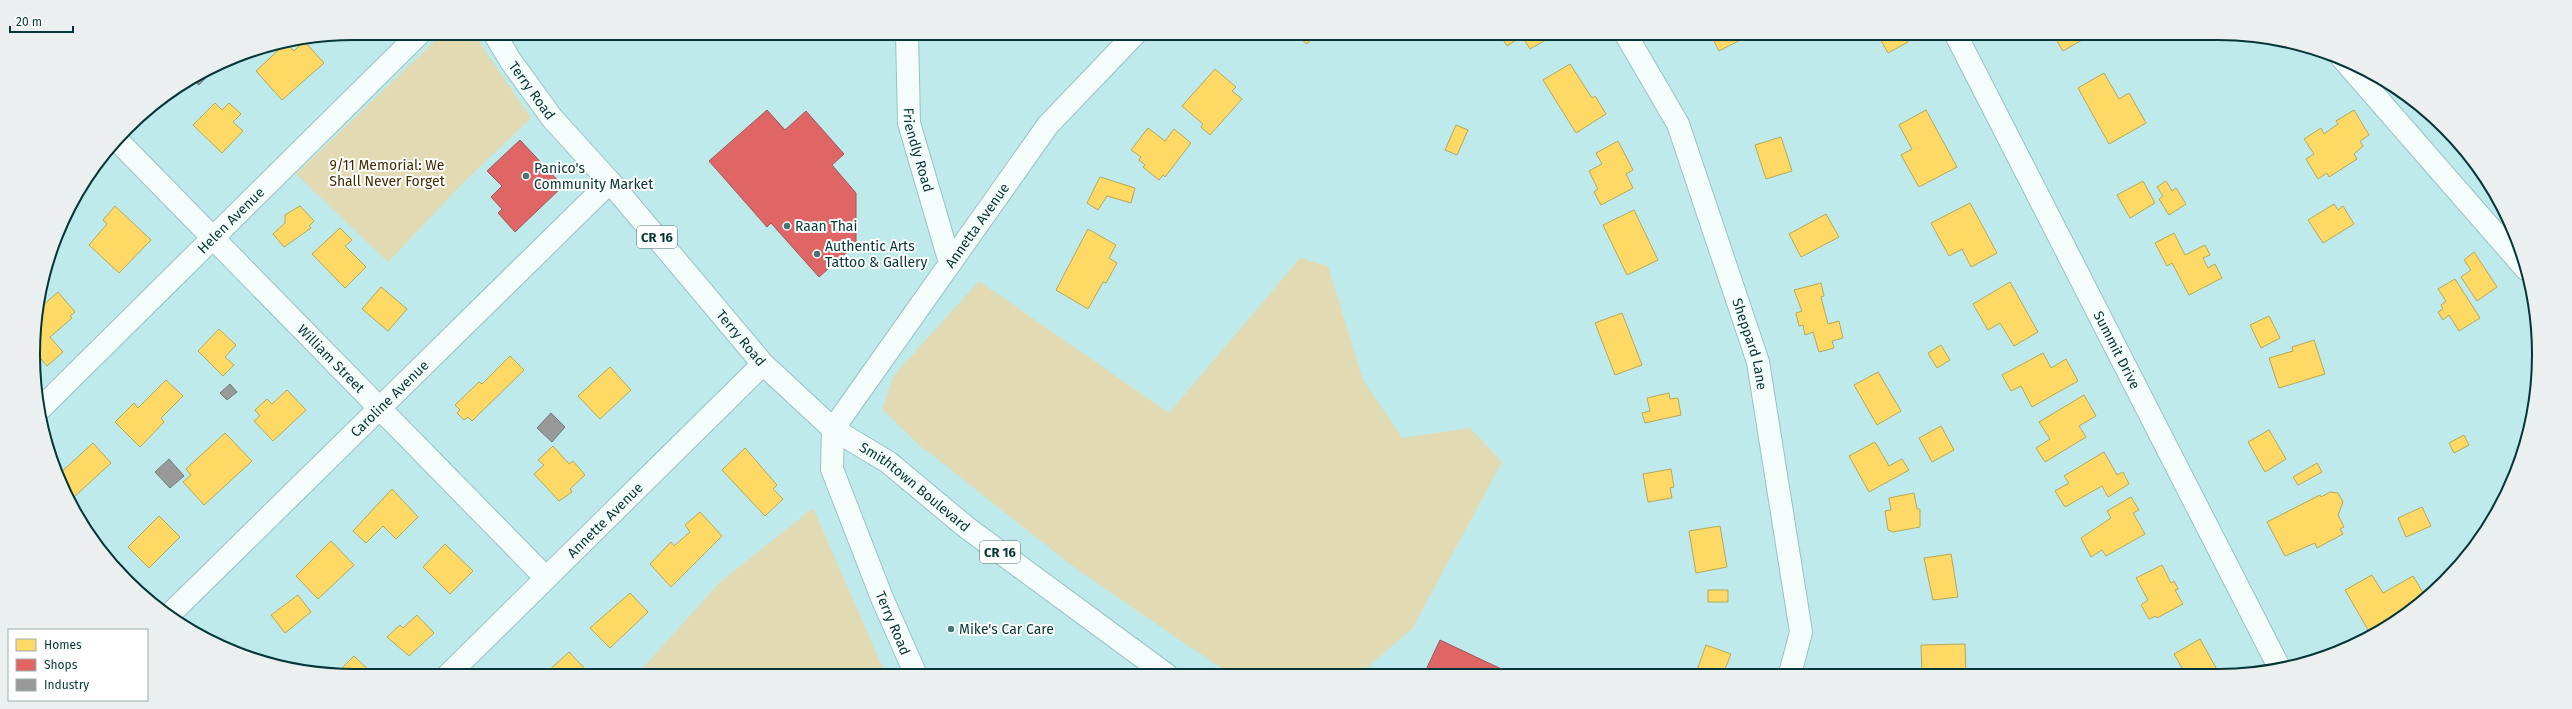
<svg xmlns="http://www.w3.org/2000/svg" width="2572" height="709" font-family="'Fira Sans',sans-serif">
<rect width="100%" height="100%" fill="#beeaeb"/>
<!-- green -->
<path fill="#e1dab2" d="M443,33H473L531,118L465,181L388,262L296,174Z
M1300,258L1328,266L1363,380L1402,438L1470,428L1502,462L1412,629L1358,675H1231L1075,568L917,443L882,409L894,375L979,281L1169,413Z
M813,508L886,675L636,676L719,583Z"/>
<!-- homes -->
<path fill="#ffd966" stroke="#b4a858" d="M828,33H842L832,39Z
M1293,33H1316L1307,44Z
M1499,33H1556V34L1530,49L1522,36L1507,46Z
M1710,33H1742L1744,38L1719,51Z
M1877,33H1903L1908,42L1888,53Z
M2052,33H2094L2063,51Z
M304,41L324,63L282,100L256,71L286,43L294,51Z
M1570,64L1592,98L1595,96L1606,114L1576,133L1543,80Z
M1215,69L1236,87L1232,91L1242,99L1210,135L1201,127L1203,124L1182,106Z
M2104,73L2119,99L2129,93L2146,123L2109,144L2078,88Z
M215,103L222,110L229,103L241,114L233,122L243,131L222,153L193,125Z
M1926,110L1957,167L1919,187L1901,155L1912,149L1899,125Z
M2354,110L2369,135L2360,141L2363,146L2354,154L2357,159L2329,177L2327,173L2318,179L2306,159L2314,154L2304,139L2321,128L2324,134L2338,124L2336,121Z
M1456,125L1468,130L1457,155L1445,150Z
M1148,128L1165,141L1174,129L1191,143L1165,177L1163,175L1159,180L1143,167L1145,165L1139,160L1141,157L1131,150Z
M1781,137L1792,171L1766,179L1755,145Z
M1618,141L1633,170L1626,174L1633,188L1601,205L1594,192L1598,189L1589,171L1602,164L1596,153Z
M1100,177L1135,188L1131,203L1107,196L1098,210L1087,203Z
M2143,181L2155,203L2130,218L2117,195Z
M2166,181L2172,191L2176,188L2186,204L2169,215L2159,199L2163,196L2157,187Z
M1970,203L1997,253L1971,267L1962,249L1949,256L1931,223Z
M2334,204L2338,210L2343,206L2354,224L2323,243L2308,220Z
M115,206L151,240L119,273L89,245L107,224L103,220Z
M300,206L314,221L309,226L311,228L284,247L273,234L285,223V215Z
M1634,210L1658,260L1627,275L1603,225Z
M1826,214L1839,237L1801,257L1789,234Z
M340,228L352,240L345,246L366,267L345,288L312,254Z
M1088,229L1116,245L1109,258L1117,263L1106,283L1103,282L1088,309L1056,290Z
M2174,233L2185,255L2205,245L2210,255L2203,258L2208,268L2215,264L2222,278L2189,295L2172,263L2167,266L2155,243Z
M2474,252L2497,287L2477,301L2461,277L2471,270L2464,260Z
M2455,279L2480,318L2459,331L2449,315L2443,320L2438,312L2443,309L2441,305L2446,301L2438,289Z
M2010,282L2038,332L2014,346L2000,323L1988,330L1973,304Z
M1821,283L1824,296L1821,297L1828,324L1839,321L1843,338L1832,341L1834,348L1819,352L1813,332L1805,335L1803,325L1799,326L1796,313L1802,311L1794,290Z
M381,287L407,309L388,331L362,309Z
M58,292L75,312L70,316L72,318L50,337L63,352L47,366L36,353L34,333L39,303L42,306Z
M1622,313L1642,365L1615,375L1595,323Z
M2269,316L2280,338L2261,348L2250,325Z
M219,329L236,345L225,357L234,365L223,376L198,351Z
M2314,340L2325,374L2279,388L2269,358L2293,351L2292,347Z
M1941,345L1950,360L1937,368L1928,353Z
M2043,353L2051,368L2066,359L2078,381L2032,407L2021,386L2011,391L2002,375Z
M510,356L524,370L472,421L468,417L464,420L457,413L460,410L455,405L479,382L482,384Z
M610,367L631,390L600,419L578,396Z
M1878,372L1901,411L1877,425L1854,385Z
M166,380L183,396L161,418L164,422L140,447L115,422L134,403L138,408Z
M287,390L306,410L273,441L254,421L260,416L255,410L267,399L272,404Z
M1669,393L1670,399L1678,398L1681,415L1645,423L1642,413L1650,411L1647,398Z
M2084,395L2096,416L2079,426L2086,437L2045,462L2036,448L2050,439L2039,422Z
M1941,426L1954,450L1932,462L1919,438Z
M2269,430L2286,459L2265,472L2248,442Z
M225,433L252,461L204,505L183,482L191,475L186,469Z
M2464,435L2469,445L2454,453L2449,443Z
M1875,442L1889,466L1902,459L1909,470L1869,492L1849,456Z
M93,443L111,463L74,497L60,481L58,475Z
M553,446L569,464L573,461L585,475L570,489L572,492L559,501L534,474L544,465L538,460Z
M745,448L777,485L773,489L783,499L765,516L722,470Z
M2104,452L2117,475L2123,472L2129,484L2108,497L2102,486L2065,507L2055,491L2069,483L2064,476Z
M2317,463L2322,472L2298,485L2293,477Z
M1671,469L1674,487L1670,488L1672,498L1648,502L1643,474Z
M392,489L418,517L396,539L383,526L366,543L353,531Z
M2330,492L2338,493L2343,502L2338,515L2344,527L2340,529L2343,534L2317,548L2315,543L2285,556L2267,522L2320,495L2321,497Z
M1914,493L1917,509H1920V527L1893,532L1888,530L1885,511L1891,510L1889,498Z
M2131,497L2139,510L2133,513L2145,534L2106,556L2102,550L2091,557L2081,538L2111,518L2107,511Z
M2422,507L2431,526L2406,537L2398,518Z
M700,512L722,536L671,587L650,564L671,542L674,546L690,532L685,525Z
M159,516L180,537L149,568L128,547Z
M1720,526L1727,567L1696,573L1689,531Z
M331,541L354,565L318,599L296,576Z
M445,544L473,571L450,594L423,567Z
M1951,554L1958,597L1933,600L1924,558Z
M2162,565L2171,583L2174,581L2178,589L2175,590L2183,604L2157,618L2156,616L2149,619L2141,605L2148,600L2136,578Z
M2372,575L2383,593L2413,576L2425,596L2371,635L2345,590Z
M1708,590H1728V602H1708Z
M630,593L648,612L610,648L590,628Z
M298,595L311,612L285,633L271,615Z
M417,615L434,633L409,656L387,637L400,625L403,628Z
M2200,639L2219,673H2185L2174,654Z
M1965,644L1966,674H1922L1921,645Z
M1706,645L1731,654L1723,674L1696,673Z
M569,652L588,672L584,676H543Z
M354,656L375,676L336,674Z"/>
<!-- shops -->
<path fill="#e06666" stroke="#9e5858" d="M767,110L785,130L806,111L844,154L832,165L856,193V244L819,277L771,223L767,227L709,161Z
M520,140L563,186L515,232L498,213L502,209L491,197L502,186L487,171Z
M1440,640L1512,674H1424Z"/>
<!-- industry -->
<path fill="#999" stroke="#6d7b7c" d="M214,69L199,85L194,81Z
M230,384L237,392L227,400L220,393Z
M551,413L565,427L552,442L537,428Z
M169,459L184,476L170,488L155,472Z"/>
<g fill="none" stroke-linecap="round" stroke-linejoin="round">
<!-- minor casing -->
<g stroke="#9ac2c3" stroke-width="24">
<g id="minor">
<path id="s1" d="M907,33L909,123L950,263"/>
<path id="s2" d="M1625,33L1678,124L1758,362L1801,632L1790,674"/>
<path id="s3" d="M1955,33L2279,667"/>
<path d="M2342,58L2526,269"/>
<path id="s4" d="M117,140L546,578"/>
<path id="s5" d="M41,408L420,33"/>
<path id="s6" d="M169,615L610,182"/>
<path id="s7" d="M916,675L882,598L832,469L833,429L1048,125L1136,33"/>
<path id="s8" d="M447,676L763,364"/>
</g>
</g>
<!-- major casing -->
<g stroke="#9ac2c3" stroke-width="24">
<g id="major">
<path id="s9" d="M494,33L510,60L552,118L610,182L763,364L833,429L888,462L966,527L1167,675"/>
</g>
</g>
<!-- minor -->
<use href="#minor" stroke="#f5fcfc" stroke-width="22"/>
<!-- major -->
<use href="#major" stroke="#f5fcfc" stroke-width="22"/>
</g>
<!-- markers -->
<g fill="#467576" stroke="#fff" stroke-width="1.5">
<circle cx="526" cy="176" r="4"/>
<circle cx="787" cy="226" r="4"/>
<circle cx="817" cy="254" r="4"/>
<circle cx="951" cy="629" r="4"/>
</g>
<g text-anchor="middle" stroke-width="4" stroke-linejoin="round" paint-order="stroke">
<!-- shield labels -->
<g fill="#fff" stroke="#507273" stroke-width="1">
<rect x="637" y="226" width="40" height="22" rx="3"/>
<rect x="980" y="541" width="40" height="22" rx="3"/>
</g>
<g font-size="13" font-weight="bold" fill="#053637">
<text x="657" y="242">CR 16</text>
<text x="1000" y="557">CR 16</text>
</g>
<!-- street labels -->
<g font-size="14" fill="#053637" stroke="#fff">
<text dy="5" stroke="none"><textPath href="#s9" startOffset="69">Terry Road</textPath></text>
<text dy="5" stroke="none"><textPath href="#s1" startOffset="118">Friendly Road</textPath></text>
<text dy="5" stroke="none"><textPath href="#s5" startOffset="267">Helen Avenue</textPath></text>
<text dy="5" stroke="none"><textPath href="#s7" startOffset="512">Annetta Avenue</textPath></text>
<text dy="5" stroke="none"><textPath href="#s9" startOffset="393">Terry Road</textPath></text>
<text dy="5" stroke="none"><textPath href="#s2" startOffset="337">Sheppard Lane</textPath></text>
<text dy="5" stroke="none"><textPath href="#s3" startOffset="356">Summit Drive</textPath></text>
<text dy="5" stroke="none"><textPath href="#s4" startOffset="306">William Street</textPath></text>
<text dy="5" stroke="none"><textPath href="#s6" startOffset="309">Caroline Avenue</textPath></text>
<text dy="5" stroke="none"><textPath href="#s9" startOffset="623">Smithtown Boulevard</textPath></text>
<text dy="5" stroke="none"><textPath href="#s8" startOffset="222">Annette Avenue</textPath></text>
<text transform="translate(893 623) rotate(67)" y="5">Terry Road</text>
</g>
<!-- park labels -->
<g font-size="14" fill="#432b00" stroke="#fff">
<text x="387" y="170">9/11 Memorial: We<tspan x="387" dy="16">Shall Never Forget</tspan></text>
</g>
<!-- poi labels -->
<g font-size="14" fill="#053637" stroke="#fff" text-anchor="start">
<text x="534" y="173">Panico's<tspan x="534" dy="16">Community Market</tspan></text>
<text x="795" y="231">Raan Thai</text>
<text x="825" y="251">Authentic Arts<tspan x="825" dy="16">Tattoo &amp; Gallery</tspan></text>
<text x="959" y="634">Mike's Car Care</text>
</g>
</g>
<!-- crop -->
<path d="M0 0H2572V709H0ZM354 40H2218A314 314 0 0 1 2532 354V355A314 314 0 0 1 2218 669H354A314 314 0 0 1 40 355V354A314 314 0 0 1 354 40Z" fill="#ebefef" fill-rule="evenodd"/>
<path fill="none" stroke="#053637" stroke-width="2" d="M354 40H2218A314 314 0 0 1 2532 354V355A314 314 0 0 1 2218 669H354A314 314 0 0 1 40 355V354A314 314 0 0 1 354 40Z"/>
<!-- legend -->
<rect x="8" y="629" width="140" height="72" fill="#ffffff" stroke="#9bafaf"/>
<rect x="16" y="639" width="20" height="12" fill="#ffd966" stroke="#9bafaf"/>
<text x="44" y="649" font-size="12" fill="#053637">Homes</text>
<rect x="16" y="659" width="20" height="12" fill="#e06666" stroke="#9bafaf"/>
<text x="44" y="669" font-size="12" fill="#053637">Shops</text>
<rect x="16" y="679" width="20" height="12" fill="#999999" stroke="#9bafaf"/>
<text x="44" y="689" font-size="12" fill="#053637">Industry</text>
<!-- scale -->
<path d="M10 26v6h63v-6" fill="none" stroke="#053637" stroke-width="2"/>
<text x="16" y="26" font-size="12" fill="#053637" stroke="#ffffff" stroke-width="3" paint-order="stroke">20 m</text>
</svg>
